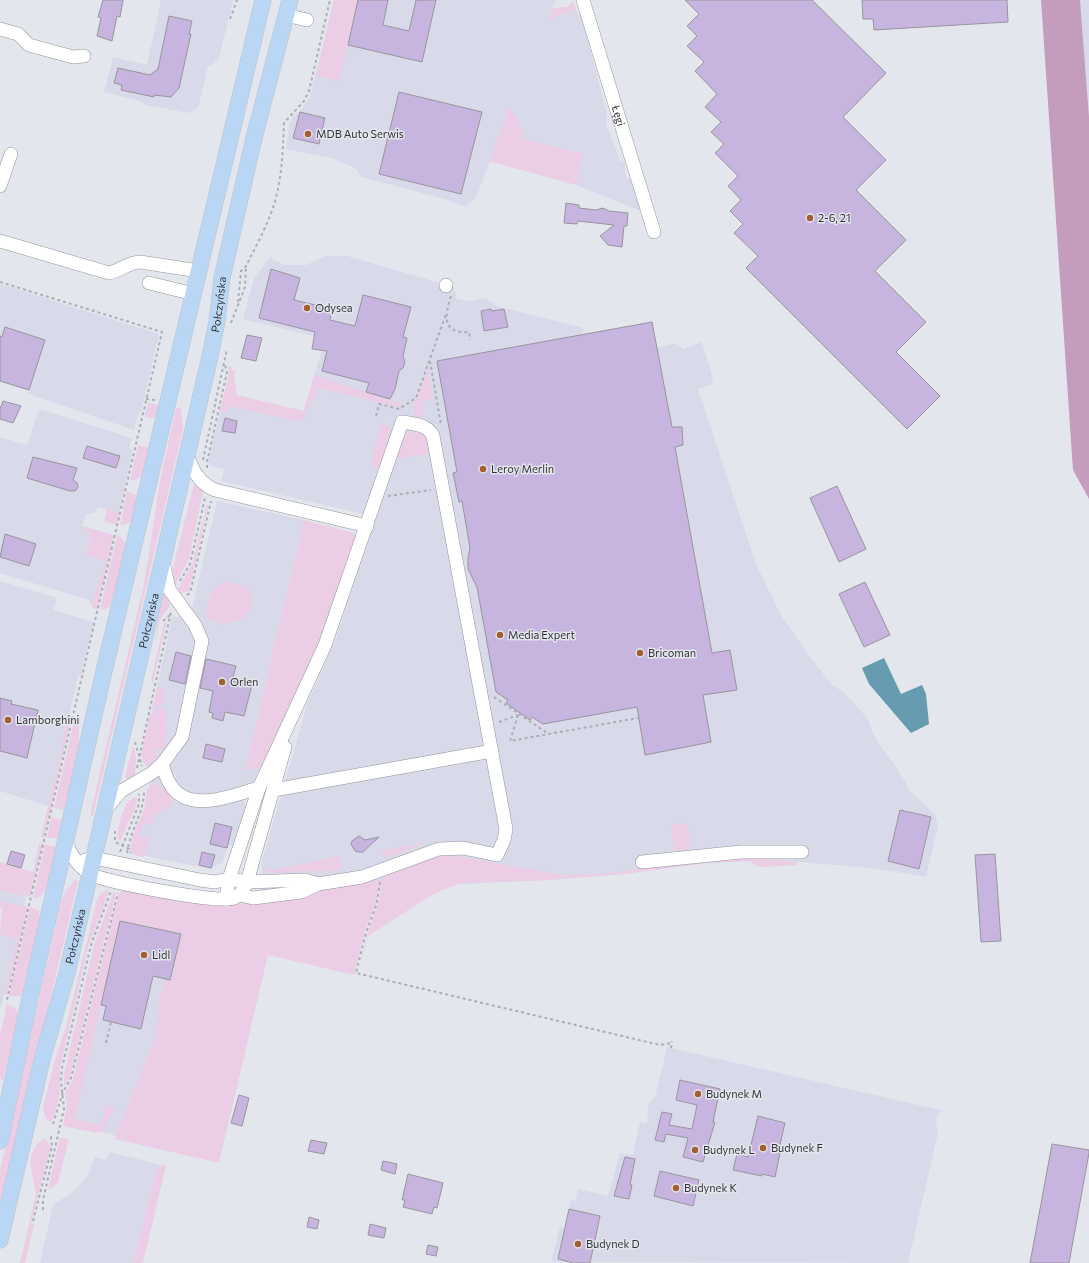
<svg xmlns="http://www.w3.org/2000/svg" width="1089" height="1263" font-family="Commissioner,sans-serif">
<rect width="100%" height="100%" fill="#e4e6ed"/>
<!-- built -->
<path fill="#d8daea" d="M161,0H233L219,58L213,64L208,66L199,105L196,110L188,113L146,105L140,101L104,92L113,57L147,65Z
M334,0H556L547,20L576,10L582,18L607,114L606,124L620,161H625V174L627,178L631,180L641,211L576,185L583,154L525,139L515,116L509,108L477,196L466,207L448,200L361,177L355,168L331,158L286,149L289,124L294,116L302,109L310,96Z
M1080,0H1089V117Z
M328,255L335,257L344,255L454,287L457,299L472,301L485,298L497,306L583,328L582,335L652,322L657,348L675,343L684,349L702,342L713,379L712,384L698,389L756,564L782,617L806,651L830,683L846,694L868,719L873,734L907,784L908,789L935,814L938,826L926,877L871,868L798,862L797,865L760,867L749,861L707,863L624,874L550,880L379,888L260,902L263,858L308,702L335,641L375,519L355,512L221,481L224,469L210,466L208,463L220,411L227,412L228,405L304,411L325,339L243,319L254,278L268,259L272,256L273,260L285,265H306Z
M0,284L159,334L141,412L138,414L134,430L28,394L29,390L0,381Z
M39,409L132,438L129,448L133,450L119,513L98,507L96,512L85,515L82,527L90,534L86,553L105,561L93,601L0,573V437L27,445Z
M217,501L304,520L245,769L262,768L253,785L207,795L185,793L176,783L175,774L162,787L151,784L144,750L172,617H179L189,603L192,609Z
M0,581L57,598L53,610L94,622L81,675L78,676L48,806L0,791Z
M243,798L246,808L234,846L228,844L223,861L212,869L144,856L149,838L140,836L143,823L170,806L173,801L185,803Z
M0,891L26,896L24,907L0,901Z
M125,895L198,935L115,1135L71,1126Z
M0,934L17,939L0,1010Z
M667,1047L944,1111L938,1114L936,1120L938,1133L908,1263L551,1262L560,1227L565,1228L571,1200L575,1201L578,1189L608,1196L620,1153L633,1155L640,1122L647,1124L648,1105L655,1097Z
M110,1152L162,1165L156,1169L133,1263H40L53,1205L74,1191L88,1175L95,1157L105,1160Z"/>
<!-- green -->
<path fill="#eccde6" d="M334,0H358L339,82L318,75L317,71Z
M573,1L576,10L547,20L553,8L567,7Z
M509,108L515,115L525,139L583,154L576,185L489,161Z
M228,367H232V370L235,371L234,377L237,395L304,411L314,375L401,404L398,407L318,388L316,398L313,397L304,419L301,422L228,406L227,412L220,411L229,373Z
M428,370L433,399L422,402L424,417L421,418L415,415L413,407Z
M148,403L159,405L155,418L145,417Z
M176,408H181L183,429L93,816L90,815L144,584L160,481Z
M381,424L389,426L392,432L381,464L376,468L370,466Z
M417,432C427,436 429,442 431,453L396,459L401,442L407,433Z
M138,445L149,448L144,474L135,480L130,481Z
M194,484L203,491L189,559L175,585L173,568Z
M127,491L138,496L132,520L125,525H120Z
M207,504L208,506L189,591L180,593L178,589L192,565Z
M107,509L119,513L117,525L104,521Z
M304,520L354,533L356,538L318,646L262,768L245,770Z
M82,526L114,535L97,610L94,609L88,599L93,601L105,561L86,555L90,534L82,527Z
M117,535C121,537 124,540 125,544C127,555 114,596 109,608L100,610Z
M224,582C238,582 256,587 252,605C252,608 251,611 249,613C242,621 228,622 218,625L217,619L208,620C204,613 210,594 215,588C217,585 221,584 224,582Z
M162,594H164L170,603L169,607L160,620L154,647Z
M167,621L153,683L151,681L164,623Z
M157,687L166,689L163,703L152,710Z
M163,706L167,715L165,727L167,731L163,750L158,748L156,754L160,755L146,767L141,755L150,715Z
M68,719H71L44,838L41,837Z
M74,721L79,726V744L64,810L54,808Z
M133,745L136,756L135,777L127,780L125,777Z
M149,784C158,783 171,790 174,799L170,806L154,816L152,825L143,823L140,836L149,838L145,854L143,857L130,853C130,835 141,821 145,805C147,798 144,793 149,787Z
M137,797L136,806L120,842L117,838C119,825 122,800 137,797Z
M51,817L61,820L58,838H47Z
M684,823L688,826C689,834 692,842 689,850L675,851L671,825Z
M427,842L384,859L382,850Z
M39,843L43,844L30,897L0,891V862L33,872Z
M45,844L56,847L46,890C41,895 41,899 33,898Z
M449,855L565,875L600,874L709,861L753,858L798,862L797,865L760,867L749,861L707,863L624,874L550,880L461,883L435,893L368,936L358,972L367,935L379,901L382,877L438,856Z
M340,856L342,869L345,870L273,873L267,871L264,867L272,870Z
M76,879L78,881L0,1213V1170L62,899L68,888Z
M379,879L377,901L365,931L354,975L268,955L219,1163L115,1139V1135L165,1015L152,1043L159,1014L157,1013L164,980L171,981L182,934L120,920L75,1119L101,1125L106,1105L115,1107L104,1129L98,1133L63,1126L67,1105L65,1093L73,1079L118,896L123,888L221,905L260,902L366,883Z
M109,889L102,912L89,944L60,1068V1092L54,1118L50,1122L46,1119L43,1109L54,1062L66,1027L97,899L101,893Z
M114,891L116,894L70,1077L64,1086V1074L94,945Z
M0,901L28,907L7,995L4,994L17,939L0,934L2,908L0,907Z
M30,907L39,911L40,916L24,991L20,996H9Z
M7,1004L16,1008L18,1017L3,1080L0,1079V1036Z
M60,1137L69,1139L58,1183L48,1190Z
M46,1138V1140L51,1147L31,1223L34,1224L25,1263H20L36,1194L30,1163L32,1153L36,1145Z
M162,1165L166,1166L143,1263H133L156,1169Z"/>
<!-- forest -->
<path fill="#c49dbd" d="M1041,0H1080L1089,117V512V499L1073,470Z"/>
<!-- water -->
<path fill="#679cb0" d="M884,658L901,694L922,685L926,694L929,724L911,733L869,684L862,668Z"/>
<!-- building -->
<path fill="#c7b4df" stroke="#98959c" d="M103,0H123L120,17L117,16L112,41L97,36L101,18L98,17Z
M358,0H388L383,25L409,31L416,0H436L422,62L348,45Z
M685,0H812L886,73L843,117L886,160L856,190L906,240L875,271L926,322L896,352L940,396L907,429L746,268L758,256L734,233L743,224L730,211L741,200L728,186L738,176L715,153L724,144L711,132L721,122L705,107L717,94L695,71L704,62L687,46L697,36L687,26L699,14Z
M862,0H1007L1008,22L874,30L873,19H863Z
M169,16L192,21L189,34H191L179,88L171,97L154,95V97L121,90L122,85L114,83L118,68L150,75L158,69Z
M399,92L482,112L461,194L379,174Z
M300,112L325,118L319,144L293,138Z
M566,203L579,205V208L596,210L603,208L609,211L628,213L627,226H624L622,247L608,245L600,236L614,225L578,221L577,224L564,223Z
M271,269L300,278L294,300L332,309L330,320L355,326L363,295L411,307L403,337L407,338L403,356L405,362L403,368L399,371L395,389L390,399L366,392L369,383L322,371L327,351L312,349L315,332L259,318Z
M491,309L492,311L504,309L508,327L484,331L481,311Z
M652,322L672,427H682L683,445L675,447L712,653L730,650L737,690L703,695L711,742L645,755L637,707L543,724L532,717L530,720L506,703L508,700L496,692L477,587L468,569V558L470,548L462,501L459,502L453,473L457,472L437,361Z
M5,327L45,340L29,390L0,381V336L2,337Z
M247,335L262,338L256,361L241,358Z
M3,401L21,406L13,423L0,419V407H1Z
M225,418L237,421L235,433L222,431Z
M87,446L120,456L116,468L83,458Z
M33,457L77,468L73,480L77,483L78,487L75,491H70L27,478Z
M837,486L866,549L839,562L810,498Z
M5,534L36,544L29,566L0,557Z
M865,582L890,635L864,647L839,594Z
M176,652L191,656L185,684L169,680Z
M206,659L236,666L232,681L252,685L244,716L225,712L223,721L212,718L213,713L209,712L213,691L200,688Z
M0,698L12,701L11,704L38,710L27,758L0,751Z
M206,744L225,749L222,762L203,758Z
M900,810L931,817L919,869L888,861Z
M215,823L232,827L227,848L210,844Z
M359,836L365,840L379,837L363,852H359L355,851L351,844L352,841Z
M11,851L25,855L21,868L7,864Z
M202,852L215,855L211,868L199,865Z
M995,854L1001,941L981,942L975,855Z
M120,921L181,934L170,980L153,976L141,1029L103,1020L106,1006L101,1005Z
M680,1080L720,1089L713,1122H715L703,1162L683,1157L688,1138L666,1134L664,1142L655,1140L662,1112L672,1114L669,1125L692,1129L697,1105L676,1100Z
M239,1095L249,1098L242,1126L231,1123Z
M758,1116L785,1123L778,1153H780L775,1177L762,1174V1176L733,1170L737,1154L748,1157Z
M311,1140L327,1143L324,1154L308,1151Z
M1052,1144L1089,1150V1153L1069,1263H1030Z
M625,1157L635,1159L630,1185H632L629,1199L614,1196Z
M383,1161L397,1164L395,1174L381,1170Z
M660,1171L699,1180L693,1206L654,1196Z
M408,1174L443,1183L437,1208L434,1207L432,1214L403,1207L405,1200H402Z
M569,1209L600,1216L590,1263H573L558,1259Z
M309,1217L319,1220L317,1229L307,1227Z
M370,1224L386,1228L384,1238L368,1235Z
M428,1245L438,1247L436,1256L426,1254Z"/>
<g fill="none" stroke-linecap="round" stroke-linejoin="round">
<!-- minor casing -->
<g stroke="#92949b" stroke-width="14">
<g id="minor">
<path id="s1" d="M583,0L654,232"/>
<path d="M285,15L307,20"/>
<path d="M0,29L18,34L29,45L73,57L84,56"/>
<path d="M0,186L11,154"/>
<path d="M0,241L109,273C120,271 129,262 140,262L199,271"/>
<path d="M149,283L194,294"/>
<path d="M446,286V285"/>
<path d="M187,455C193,471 199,483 215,490L367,526"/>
<path d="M162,764C164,770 166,778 170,784C188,815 233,795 259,788"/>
<path d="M274,790L492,751"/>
<path d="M105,810L121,791L152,773L162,764L182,737L202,641L195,625L169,589L163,562"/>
<path d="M66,843C71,855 79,867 90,874C106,882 219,904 234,898C241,895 244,889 247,882L285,747"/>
<path d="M85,860L94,858L200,880L215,882L229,879L247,882L305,880L318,884"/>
<path d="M642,862L741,852H802"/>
<path d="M226,899L229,879L259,788L325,645L402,422C414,424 427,424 433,436L506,829L504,840L497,855L463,848L439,849L362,877L318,884L301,892L253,898L240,895"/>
</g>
</g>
<!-- major casing -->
<g stroke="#c2c2c3" stroke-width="17">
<g id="major">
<path d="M0,1141L28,1007L105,667L263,0"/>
<path id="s2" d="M0,1240L42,1060L67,973L211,352L217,321L222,278L254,138L290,0"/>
</g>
</g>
<!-- path -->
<path stroke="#acaeb3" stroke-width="2" stroke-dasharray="3 3" stroke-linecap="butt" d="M230,19L237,0
M0,282L162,332L7,1000
M451,296C445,315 441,334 469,332L470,340
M238,302L241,271L246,266C256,246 267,226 274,205C282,178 283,150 284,123L304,101L309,91L330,0
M231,323L245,287L246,266
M430,361L441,425
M146,399L155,400
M376,416L379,404L399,409L416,398L446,314
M203,460L227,349
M207,468V462L227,372L225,365
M388,496L431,490
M180,581L190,564L205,498
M187,595L190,593L211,501
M163,621L170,615
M494,697L547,733
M518,715L510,741L638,718
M499,722L518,715
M135,742L142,766
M137,768L171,612
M115,831V842L129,849L130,853
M120,852L139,804V794
M127,853C130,831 144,813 144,791
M380,882L377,903L365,936L356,973L660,1045L672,1043
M106,1043L111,1022
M671,1048L672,1041
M53,1124L63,1092L71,1078L118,893
M43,1210V1200L64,1109L61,1081L62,1068L91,945L111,891
M33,1221L52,1147L51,1136"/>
<!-- minor -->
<use href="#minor" stroke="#fff" stroke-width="13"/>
<!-- major -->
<use href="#major" stroke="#b9d6f5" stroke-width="16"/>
</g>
<!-- markers -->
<g fill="#a25f2f" stroke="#e4e6ed" stroke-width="1.5">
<circle cx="308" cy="134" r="4"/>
<circle cx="810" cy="218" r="4"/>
<circle cx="307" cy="308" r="4"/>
<circle cx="483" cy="469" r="4"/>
<circle cx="500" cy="635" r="4"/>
<circle cx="640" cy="653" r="4"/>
<circle cx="222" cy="682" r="4"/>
<circle cx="8" cy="720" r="4"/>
<circle cx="144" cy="955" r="4"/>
<circle cx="698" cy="1094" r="4"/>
<circle cx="763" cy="1148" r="4"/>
<circle cx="695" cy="1150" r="4"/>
<circle cx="676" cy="1188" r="4"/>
<circle cx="578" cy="1244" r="4"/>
</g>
<g text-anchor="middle" stroke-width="3" stroke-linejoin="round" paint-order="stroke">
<!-- street labels -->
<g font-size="11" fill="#333336" stroke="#e4e6ed">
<text dy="4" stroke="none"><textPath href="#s1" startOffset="121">Łęgi</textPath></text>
<text dy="4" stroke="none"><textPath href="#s2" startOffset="961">Połczyńska</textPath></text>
<text dy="4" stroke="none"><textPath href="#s2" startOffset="637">Połczyńska</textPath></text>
<text dy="4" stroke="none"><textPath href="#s2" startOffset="313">Połczyńska</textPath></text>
</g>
<!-- poi labels -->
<g font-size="11" fill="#333336" stroke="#e4e6ed" text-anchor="start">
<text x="316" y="138">MDB Auto Serwis</text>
<text x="818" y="222">2-6, 21</text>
<text x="315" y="312">Odysea</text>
<text x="491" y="473">Leroy Merlin</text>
<text x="508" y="639">Media Expert</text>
<text x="648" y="657">Bricoman</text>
<text x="230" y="686">Orlen</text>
<text x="16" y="724">Lamborghini</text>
<text x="152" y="959">Lidl</text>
<text x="706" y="1098">Budynek M</text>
<text x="771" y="1152">Budynek F</text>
<text x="703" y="1154">Budynek L</text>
<text x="684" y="1192">Budynek K</text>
<text x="586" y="1248">Budynek D</text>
</g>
</g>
</svg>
